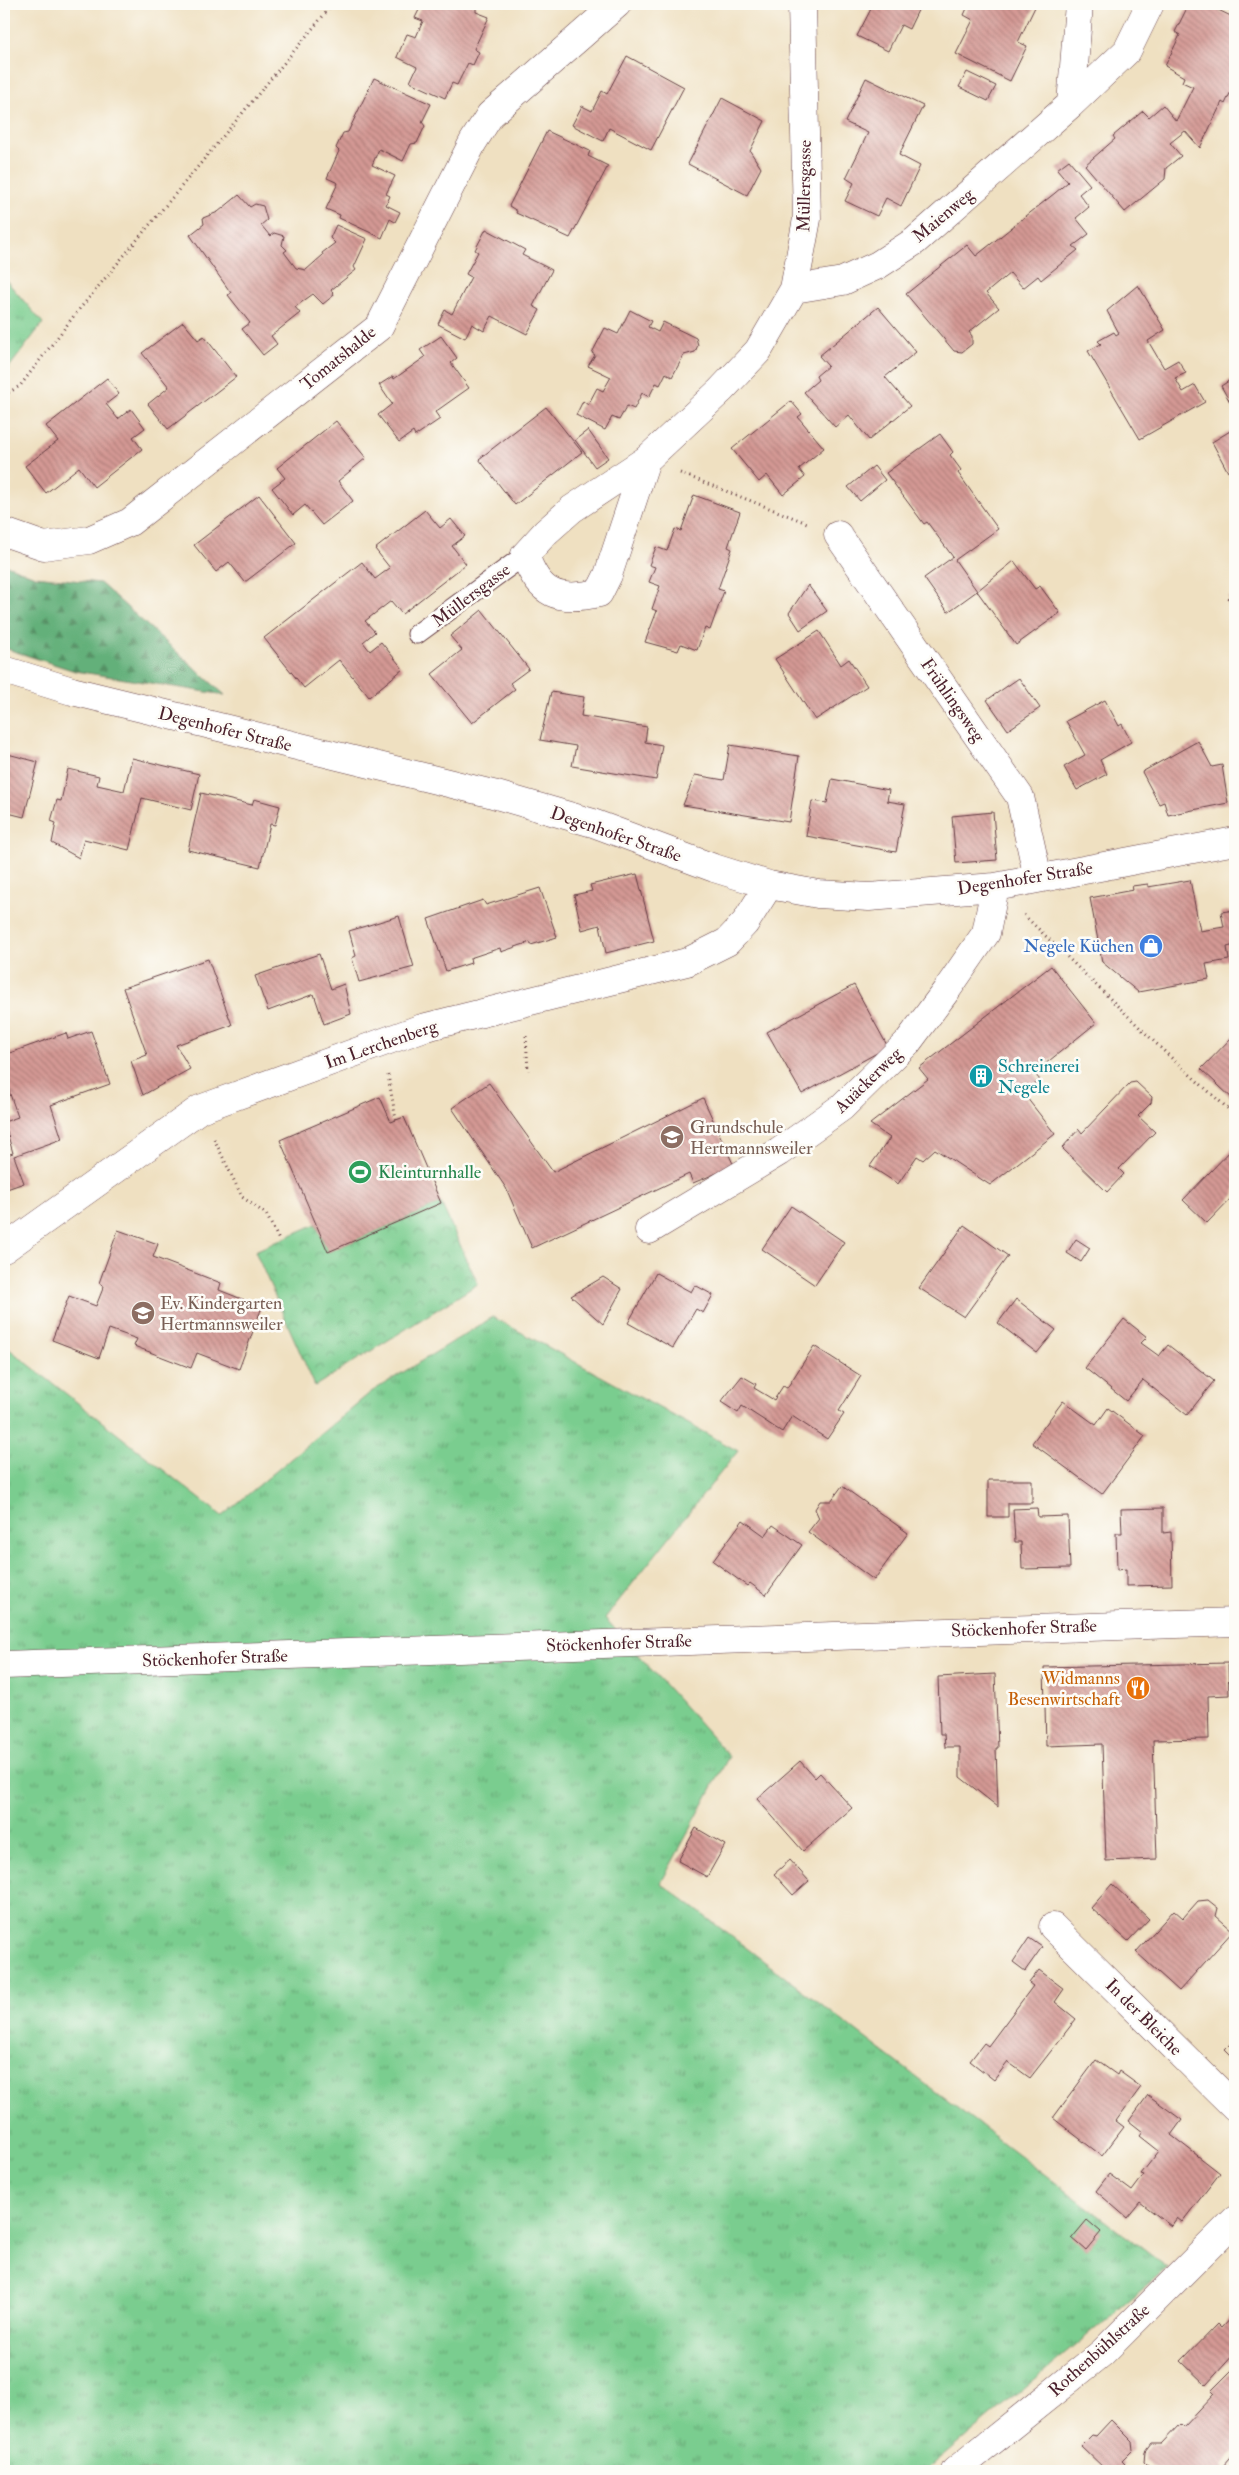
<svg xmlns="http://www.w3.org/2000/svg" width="1239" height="2475" font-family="'IM FELL Double Pica',serif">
<defs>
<pattern id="grass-tufts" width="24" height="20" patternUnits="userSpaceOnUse" patternTransform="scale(1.25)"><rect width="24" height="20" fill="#7acd8f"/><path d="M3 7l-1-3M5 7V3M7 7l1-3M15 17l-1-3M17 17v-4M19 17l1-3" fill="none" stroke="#66a675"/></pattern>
<pattern id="forest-firs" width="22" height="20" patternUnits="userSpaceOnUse" patternTransform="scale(1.25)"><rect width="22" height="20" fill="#63b07a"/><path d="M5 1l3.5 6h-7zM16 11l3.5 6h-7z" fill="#548f64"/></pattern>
<pattern id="park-crowns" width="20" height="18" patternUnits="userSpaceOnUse" patternTransform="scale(1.25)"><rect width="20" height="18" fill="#7acd8f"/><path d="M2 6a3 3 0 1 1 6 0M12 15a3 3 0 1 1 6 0" fill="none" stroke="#66a675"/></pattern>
<pattern id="building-back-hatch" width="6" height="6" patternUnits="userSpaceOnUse" patternTransform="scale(1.25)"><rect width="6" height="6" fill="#d49994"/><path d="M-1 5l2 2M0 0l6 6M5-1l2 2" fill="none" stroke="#ae7c79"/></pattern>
</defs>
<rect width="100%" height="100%" fill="#fdfcf7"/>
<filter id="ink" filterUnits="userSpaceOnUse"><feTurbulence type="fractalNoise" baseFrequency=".02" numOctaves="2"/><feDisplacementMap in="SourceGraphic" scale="10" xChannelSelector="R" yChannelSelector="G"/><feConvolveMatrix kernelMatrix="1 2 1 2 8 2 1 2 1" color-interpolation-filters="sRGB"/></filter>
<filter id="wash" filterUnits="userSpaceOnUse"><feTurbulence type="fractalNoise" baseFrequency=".0096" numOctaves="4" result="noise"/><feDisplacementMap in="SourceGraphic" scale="20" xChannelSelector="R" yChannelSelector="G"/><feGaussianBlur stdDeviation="1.12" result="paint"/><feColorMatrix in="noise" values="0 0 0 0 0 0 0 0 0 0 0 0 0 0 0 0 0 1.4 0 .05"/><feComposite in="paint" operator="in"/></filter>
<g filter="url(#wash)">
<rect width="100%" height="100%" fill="#efe0c1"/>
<!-- grass -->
<path fill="url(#grass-tufts)" stroke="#62765d" d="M4,278L43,323L4,374Z
M493,1317L738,1451L605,1618L729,1756L661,1883L1168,2268L925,2471H4V1345L222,1516L371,1392Z"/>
<!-- forest -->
<path fill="url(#forest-firs)" stroke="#566852" d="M4,564L35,576L100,583L225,695L75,671L4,648Z"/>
<!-- park -->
<path fill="url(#park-crowns)" stroke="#62765d" d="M441,1203L478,1284L315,1386L255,1251L316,1224L328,1252Z"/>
<g id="blocks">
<!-- building -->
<path fill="url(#building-back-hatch)" d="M422,4H471L476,6V12L489,17L474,49L479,52L473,65L468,63L457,85L452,83L445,98L410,82L417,67L397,57L407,34L416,37L423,21L415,18Z
M869,4H921L909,29L901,25L888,51L857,36L871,9L867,8Z
M969,4H1029L1035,7L1018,42L1027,46L1010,81L956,54L973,20L964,15Z
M1189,4H1214L1212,7L1235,18V70L1233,75L1235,76V83L1225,104L1222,102L1200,148L1185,131L1170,143L1181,156L1166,168L1165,179L1125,212L1085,165L1115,139L1113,136L1143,111L1149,117L1163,105L1176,121L1193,87L1182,82L1184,77L1165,66L1180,35L1175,32Z
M627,56L684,87L651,150L609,128L603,141L572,125L582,106L592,111L602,91L607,94Z
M967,72L996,86L988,101L959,87Z
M374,78L431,104L422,122L425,126L417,143L411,144L403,161L379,149L372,165L395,176L386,194L390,196L386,205L400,212L395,222L390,219L382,238L339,218L340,215L326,209L338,183L327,178L339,151L336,148L343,133L348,132Z
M866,78L923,106L899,155L920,166L901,206L886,198L877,216L845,201L854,183L846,178L868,133L845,122Z
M722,98L765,121L750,151L761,168L747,195L688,164Z
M547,131L590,151L588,156L608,166L570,238L516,213L517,211L509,206Z
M1069,160L1090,185L1079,194L1089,207L1076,218L1089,234L1073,246L1078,250L1041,280L1038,276L1023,288L1010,273L986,293L999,308L969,332L972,336V344L962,352L954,351L906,294L967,245L976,256L1055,193L1068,182L1057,169Z
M239,195L250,207L255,204L263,206L267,220L261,225L270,236L274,233L284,236L282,245L287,250L284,252L296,268L306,270L323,255L322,253L335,243L330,238L336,225L367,239L354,267L356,270L331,290L334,295L323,304L313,294L295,307L300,313L271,336L277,344L263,355L242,329L250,323L228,295L231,293L190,235L204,224L203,218L218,212Z
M486,229L525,250L522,255L552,270L533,306L540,310L527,334L492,316L484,331L472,324L465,338L438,324L445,310L452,314L471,277L466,274L478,252L475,250Z
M1138,285L1165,330L1148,341L1164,368L1178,360L1186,373L1175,378L1183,392L1195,385L1205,402L1140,439L1088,351L1101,344L1098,341L1114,332L1116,335L1119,333L1107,311Z
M878,307L916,352L885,377L910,406L869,440L849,415L835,427L804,392L818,380L816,376L828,366L819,356Z
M630,310L651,321L648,327L658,332L663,322L696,338L698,345L695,352L684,355L672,377L666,373L660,385L656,383L649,397L642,393L634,409L627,406L619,420L612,417L605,430L576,415L583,401L588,405L597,388L603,391L611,377L588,366L595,355L592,353L605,328L618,334Z
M183,322L198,340L204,336L236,377L168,429L148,404L169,387L142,353Z
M441,336L457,358L451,363L469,388L435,412L440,419L415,436L413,432L399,442L378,415L392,404L379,385L393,376L394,379L425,357L420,350Z
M1235,377V411L1221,386Z
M107,378L119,394L106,404L118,419L131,409L145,428L133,437L142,449L94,487L79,467L46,493L25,466L58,441L46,426Z
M791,401L802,414L798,417L824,448L799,469L805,477L783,495L767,475L759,482L732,449Z
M546,407L582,452L515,505L479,459Z
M336,421L366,458L338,481L353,501L322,525L305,505L293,515L272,488L285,478L277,468Z
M1235,428V468L1228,472L1212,442Z
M588,430L608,458L595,467L575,440Z
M940,434L953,452L950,455L961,470L958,473L998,529L955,560L977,591L948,612L924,578L953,557L927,522L924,524L886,473Z
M874,466L885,480L860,501L848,487Z
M259,495L296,543L245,582L229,562L216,572L194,545Z
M694,495L740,512L728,547L732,549L718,589L724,591L710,630L705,628L697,650L681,644L678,651L645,642L657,611L652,609L660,586L649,582L655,567L649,565L656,547L667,551L675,529L681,531Z
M425,510L440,528L451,519L465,536L452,546L466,564L402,614L391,601L365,621L375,632L363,642L370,651L381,642L403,669L369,697L339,660L304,688L264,638L362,562L375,579L390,568L375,549Z
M1014,561L1035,589L1040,586L1060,613L1016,645L977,591Z
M808,585L827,611L800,630L789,613Z
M1235,594V611L1228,598Z
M482,610L529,669L510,683L515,689L472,723L432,674L462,650L450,636Z
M819,631L841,665L849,659L867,686L815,720L775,659Z
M1019,678L1040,708L1008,730L987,700Z
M551,692L584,697L581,716L647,727L645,742L662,745L656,780L572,766L576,746L540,740Z
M1105,700L1119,726L1122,724L1131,742L1100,760L1107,774L1077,790L1064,767L1085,755L1066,721Z
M1198,741L1212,767L1222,765L1228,803L1168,815L1164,802L1159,804L1142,772Z
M730,745L799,756L789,822L683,805L695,775L724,780Z
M4,753L38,762L24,817L4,812Z
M132,758L199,774L191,810L142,798L129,850L84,839L79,858L52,843L56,823L51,821L57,800L61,801L68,769L99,776L97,785L124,791Z
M832,779L889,790L887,801L905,804L896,852L806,836L812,801L827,803Z
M201,793L252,805L254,799L280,806L275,825L270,824L260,867L188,850Z
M993,812L997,860L956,863L952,816Z
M637,874L654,941L606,953L600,925L582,930L574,895L592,891L590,885Z
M1190,880L1200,931L1224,927L1221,912L1235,910V945L1227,947L1229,960L1206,964L1209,979L1138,992L1102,962L1090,898L1133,890L1132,886L1148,884V887Z
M540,888L557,937L531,945L530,942L501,952L500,948L470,958L471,963L446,971L428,919L483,900L486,905Z
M399,916L414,967L359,982L352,958L356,956L349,931Z
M319,954L331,989L344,984L351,1014L324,1024L314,994L268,1011L255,976Z
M208,959L232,1025L176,1045L190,1069L143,1095L131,1061L147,1055L123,988Z
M1051,966L1096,1023L1034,1073L1040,1080L1023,1093L1055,1134L990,1185L935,1149L923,1160L917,1156L898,1184L870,1166L890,1138L870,1124L928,1079L919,1068Z
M854,985L888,1047L802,1094L767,1032Z
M91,1031L110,1084L51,1105L62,1139L14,1156L24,1183L4,1190V1156L13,1153L4,1122L18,1117L4,1077V1055L66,1033L68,1039Z
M1235,1034V1101L1201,1069Z
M1136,1082L1152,1097L1151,1103L1138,1116L1155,1132L1119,1169L1124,1174L1107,1192L1062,1148L1079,1129L1082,1133L1130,1083Z
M489,1083L553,1172L703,1098L734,1166L693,1183L689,1174L532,1248L506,1188L452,1108Z
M380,1097L391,1122L404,1117L441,1203L328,1252L280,1140Z
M1235,1146V1194L1207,1223L1183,1200Z
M791,1206L844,1242L815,1285L762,1249Z
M964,1225L1008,1256L964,1317L919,1288Z
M118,1230L158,1244L153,1257L221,1283L219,1290L262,1307L239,1369L197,1353L191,1368L134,1346L137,1339L109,1329L99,1358L52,1340L69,1296L96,1306L104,1286L99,1283Z
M1076,1239L1090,1248L1081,1262L1067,1253Z
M656,1273L691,1292L695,1285L713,1295L703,1313L696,1309L673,1348L628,1323Z
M603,1277L622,1289L603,1324L571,1296Z
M1016,1299L1056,1330L1037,1353L998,1323Z
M1124,1319L1147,1337L1141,1343L1159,1356L1168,1345L1214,1381L1187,1415L1143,1380L1126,1401L1085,1368Z
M814,1346L861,1376L839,1411L844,1414L827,1439L792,1416L782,1432L742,1406L738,1413L721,1402L742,1376L756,1384L754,1388L774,1400L783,1386L787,1388Z
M1063,1401L1096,1425L1108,1408L1145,1436L1102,1494L1032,1443Z
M988,1480H1032V1503H1008V1517H988Z
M842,1486L908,1533L874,1580L808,1532L819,1518L815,1509L820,1501H831Z
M1037,1508L1038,1517L1068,1516L1070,1568L1022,1569L1021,1542H1015L1013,1509Z
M1163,1508V1533L1171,1532L1172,1585L1126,1586V1569L1117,1570L1116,1533H1122L1121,1509Z
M743,1520L765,1536L773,1525L802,1545L766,1595L750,1583L747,1586L713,1561Z
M1228,1663L1229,1695L1208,1696L1209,1739L1153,1740L1157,1859L1106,1861L1102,1744L1046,1746L1044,1667Z
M995,1674L998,1748H996L998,1807L960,1777V1747H945L944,1734H940L938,1677Z
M800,1761L815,1778L820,1773L852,1808L803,1851L757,1799Z
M696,1828L725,1845L707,1877L678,1861Z
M790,1860L809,1881L793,1895L774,1874Z
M1112,1884L1149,1919L1128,1941L1091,1908Z
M1208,1900L1218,1908L1216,1916L1233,1931L1179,1991L1136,1952L1174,1910L1183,1918L1198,1901Z
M1029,1938L1042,1947L1025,1971L1013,1962Z
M1039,1970L1064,1989L1055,2002L1076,2019L1030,2078L1008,2062L994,2080L970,2061L984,2043L988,2046L1033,1986L1029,1983Z
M1235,2039V2059L1225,2049Z
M1096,2060L1117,2075L1119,2071L1141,2087L1116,2121L1124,2127L1102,2156L1053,2118Z
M1148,2095L1182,2120L1171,2135L1220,2173L1182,2222L1177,2218L1171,2226L1140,2202L1127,2218L1096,2191L1109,2174L1132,2191L1144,2175L1141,2174L1159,2151L1140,2136L1143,2132L1129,2121Z
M1087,2220L1101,2232L1086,2250L1072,2238Z
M1235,2313V2353L1206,2385L1181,2361L1217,2324L1221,2328Z
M1232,2370L1235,2373V2452L1223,2466L1224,2468L1221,2471H1164L1151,2468L1144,2461L1145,2452L1151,2444H1161L1180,2424L1183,2427L1214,2394L1211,2391Z
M1111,2420L1132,2441L1133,2450L1122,2461L1125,2464L1119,2471H1107L1081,2446L1092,2435L1096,2436Z"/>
</g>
</g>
<g filter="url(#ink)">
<use href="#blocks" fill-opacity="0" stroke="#633c42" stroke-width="1"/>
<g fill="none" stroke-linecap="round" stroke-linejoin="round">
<!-- service casing -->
<g stroke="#633c42" stroke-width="21">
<path id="service" d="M417,634L525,555"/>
</g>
<!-- minor casing -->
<g stroke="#633c42" stroke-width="29">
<path id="minor" d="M1071,104L1079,4
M794,289L843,281L878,265L915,241L1071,104L1127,51L1150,4
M646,460L608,575L599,593C558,602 539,595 525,555L546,532L572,509L646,460L721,390L758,351L794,289L807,219L802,4
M4,532L44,546L89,540L130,522L379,327L473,142L490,115L617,4
M838,535L1020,797L1038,878
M4,670L72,691L493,794L593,823L714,868L769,885L818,894L869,897L995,887L1235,841
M649,1230L779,1152L842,1107L908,1042L946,991L986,933L995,887
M4,1249L200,1109L422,1028L687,962L727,942L745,923L769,885
M1053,1927L1235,2107
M955,2471L1102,2353L1235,2220"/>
</g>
<!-- secondary casing -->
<g stroke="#633c42" stroke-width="29">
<path id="secondary" d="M4,1665L1235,1622"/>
</g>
<!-- path -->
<path stroke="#633c42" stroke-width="3" stroke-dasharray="1 4" stroke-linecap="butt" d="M4,395L20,386L73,317L333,4
M680,473L807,523
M1024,915L1167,1054L1235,1115
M526,1036L528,1071
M388,1075L396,1120
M214,1139L242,1197L266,1214L279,1240"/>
<!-- service -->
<use href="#service" stroke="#fff" stroke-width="19"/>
<!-- minor -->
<use href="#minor" stroke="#fff" stroke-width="28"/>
<!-- secondary -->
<use href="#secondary" stroke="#fff" stroke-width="28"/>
</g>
</g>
<!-- icons -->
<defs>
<g id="shop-disc" transform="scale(1.25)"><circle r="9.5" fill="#3f7fe0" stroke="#fdfcf7"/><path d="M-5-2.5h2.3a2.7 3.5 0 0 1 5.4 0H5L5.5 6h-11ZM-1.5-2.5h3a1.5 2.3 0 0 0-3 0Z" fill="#fff"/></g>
<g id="building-disc" transform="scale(1.25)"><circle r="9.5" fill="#0f9aa8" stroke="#fdfcf7"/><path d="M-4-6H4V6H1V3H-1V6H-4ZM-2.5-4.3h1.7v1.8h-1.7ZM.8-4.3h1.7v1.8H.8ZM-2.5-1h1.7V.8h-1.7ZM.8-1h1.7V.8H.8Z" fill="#fff"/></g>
<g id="school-disc" transform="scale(1.25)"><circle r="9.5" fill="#8d6e63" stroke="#fdfcf7"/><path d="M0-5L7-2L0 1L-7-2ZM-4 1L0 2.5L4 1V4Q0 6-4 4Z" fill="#fff"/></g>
<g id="stadium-disc" transform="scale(1.25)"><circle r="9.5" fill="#2e9e5b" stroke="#fdfcf7"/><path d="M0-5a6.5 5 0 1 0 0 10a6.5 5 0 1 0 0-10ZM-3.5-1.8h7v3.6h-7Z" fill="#fff"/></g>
<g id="restaurant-disc" transform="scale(1.25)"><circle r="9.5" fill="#e8710a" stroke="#fdfcf7"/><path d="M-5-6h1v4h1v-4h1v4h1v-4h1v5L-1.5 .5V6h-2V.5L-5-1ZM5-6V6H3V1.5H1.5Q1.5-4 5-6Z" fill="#fff"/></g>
</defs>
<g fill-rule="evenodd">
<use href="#shop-disc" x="1151" y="946"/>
<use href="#building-disc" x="981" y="1076"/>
<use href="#school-disc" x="672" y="1137"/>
<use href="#stadium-disc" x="360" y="1172"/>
<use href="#school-disc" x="143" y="1313"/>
<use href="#restaurant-disc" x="1138" y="1688"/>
</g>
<g text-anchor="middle" stroke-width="5" stroke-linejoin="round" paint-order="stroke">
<!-- street labels -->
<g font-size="18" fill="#4a1f2b" stroke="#fdfcf7">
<text transform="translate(804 186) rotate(-89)" y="6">Müllersgasse</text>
<text transform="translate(943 215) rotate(-40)" y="6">Maienweg</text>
<text transform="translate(338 358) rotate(-39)" y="6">Tomatshalde</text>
<text transform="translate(471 595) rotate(-37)" y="6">Müllersgasse</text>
<text transform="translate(953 700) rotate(55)" y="6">Frühlingsweg</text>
<text transform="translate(225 729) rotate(14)" y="6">Degenhofer Straße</text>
<text transform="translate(616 834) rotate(19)" y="6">Degenhofer Straße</text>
<text transform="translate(1025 878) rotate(-9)" y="6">Degenhofer Straße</text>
<text transform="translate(381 1044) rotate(-19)" y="6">Im Lerchenberg</text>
<text transform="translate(868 1080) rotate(-44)" y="6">Auäckerweg</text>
<text transform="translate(1024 1628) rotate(-2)" y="6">Stöckenhofer Straße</text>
<text transform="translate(619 1643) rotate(-2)" y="6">Stöckenhofer Straße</text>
<text transform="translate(215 1658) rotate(-2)" y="6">Stöckenhofer Straße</text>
<text transform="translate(1144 2017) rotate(45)" y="6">In der Bleiche</text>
<text transform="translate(1099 2350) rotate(-42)" y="6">Rothenbühlstraße</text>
</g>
<!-- shop labels -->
<g font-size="18" fill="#366cbe" stroke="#fdfcf7" text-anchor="end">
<text x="1134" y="952">Negele Küchen</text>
</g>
<!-- culture labels -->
<g font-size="18" fill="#0d838f" stroke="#fdfcf7" text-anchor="start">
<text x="998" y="1072">Schreinerei<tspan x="998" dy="21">Negele</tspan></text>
</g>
<!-- education labels -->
<g font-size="18" fill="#785e54" stroke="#fdfcf7" text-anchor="start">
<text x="690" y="1133">Grundschule<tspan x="690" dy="21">Hertmannsweiler</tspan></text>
<text x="160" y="1309">Ev. Kindergarten<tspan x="160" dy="21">Hertmannsweiler</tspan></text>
</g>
<!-- leisure labels -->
<g font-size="18" fill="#27864d" stroke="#fdfcf7" text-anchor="start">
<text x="378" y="1178">Kleinturnhalle</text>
</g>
<!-- food labels -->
<g font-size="18" fill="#c56008" stroke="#fdfcf7" text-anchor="end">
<text x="1120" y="1684">Widmanns<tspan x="1120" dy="21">Besenwirtschaft</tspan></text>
</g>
</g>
<!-- margin -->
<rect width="1239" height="2475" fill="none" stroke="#fdfcf7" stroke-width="20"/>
</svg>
